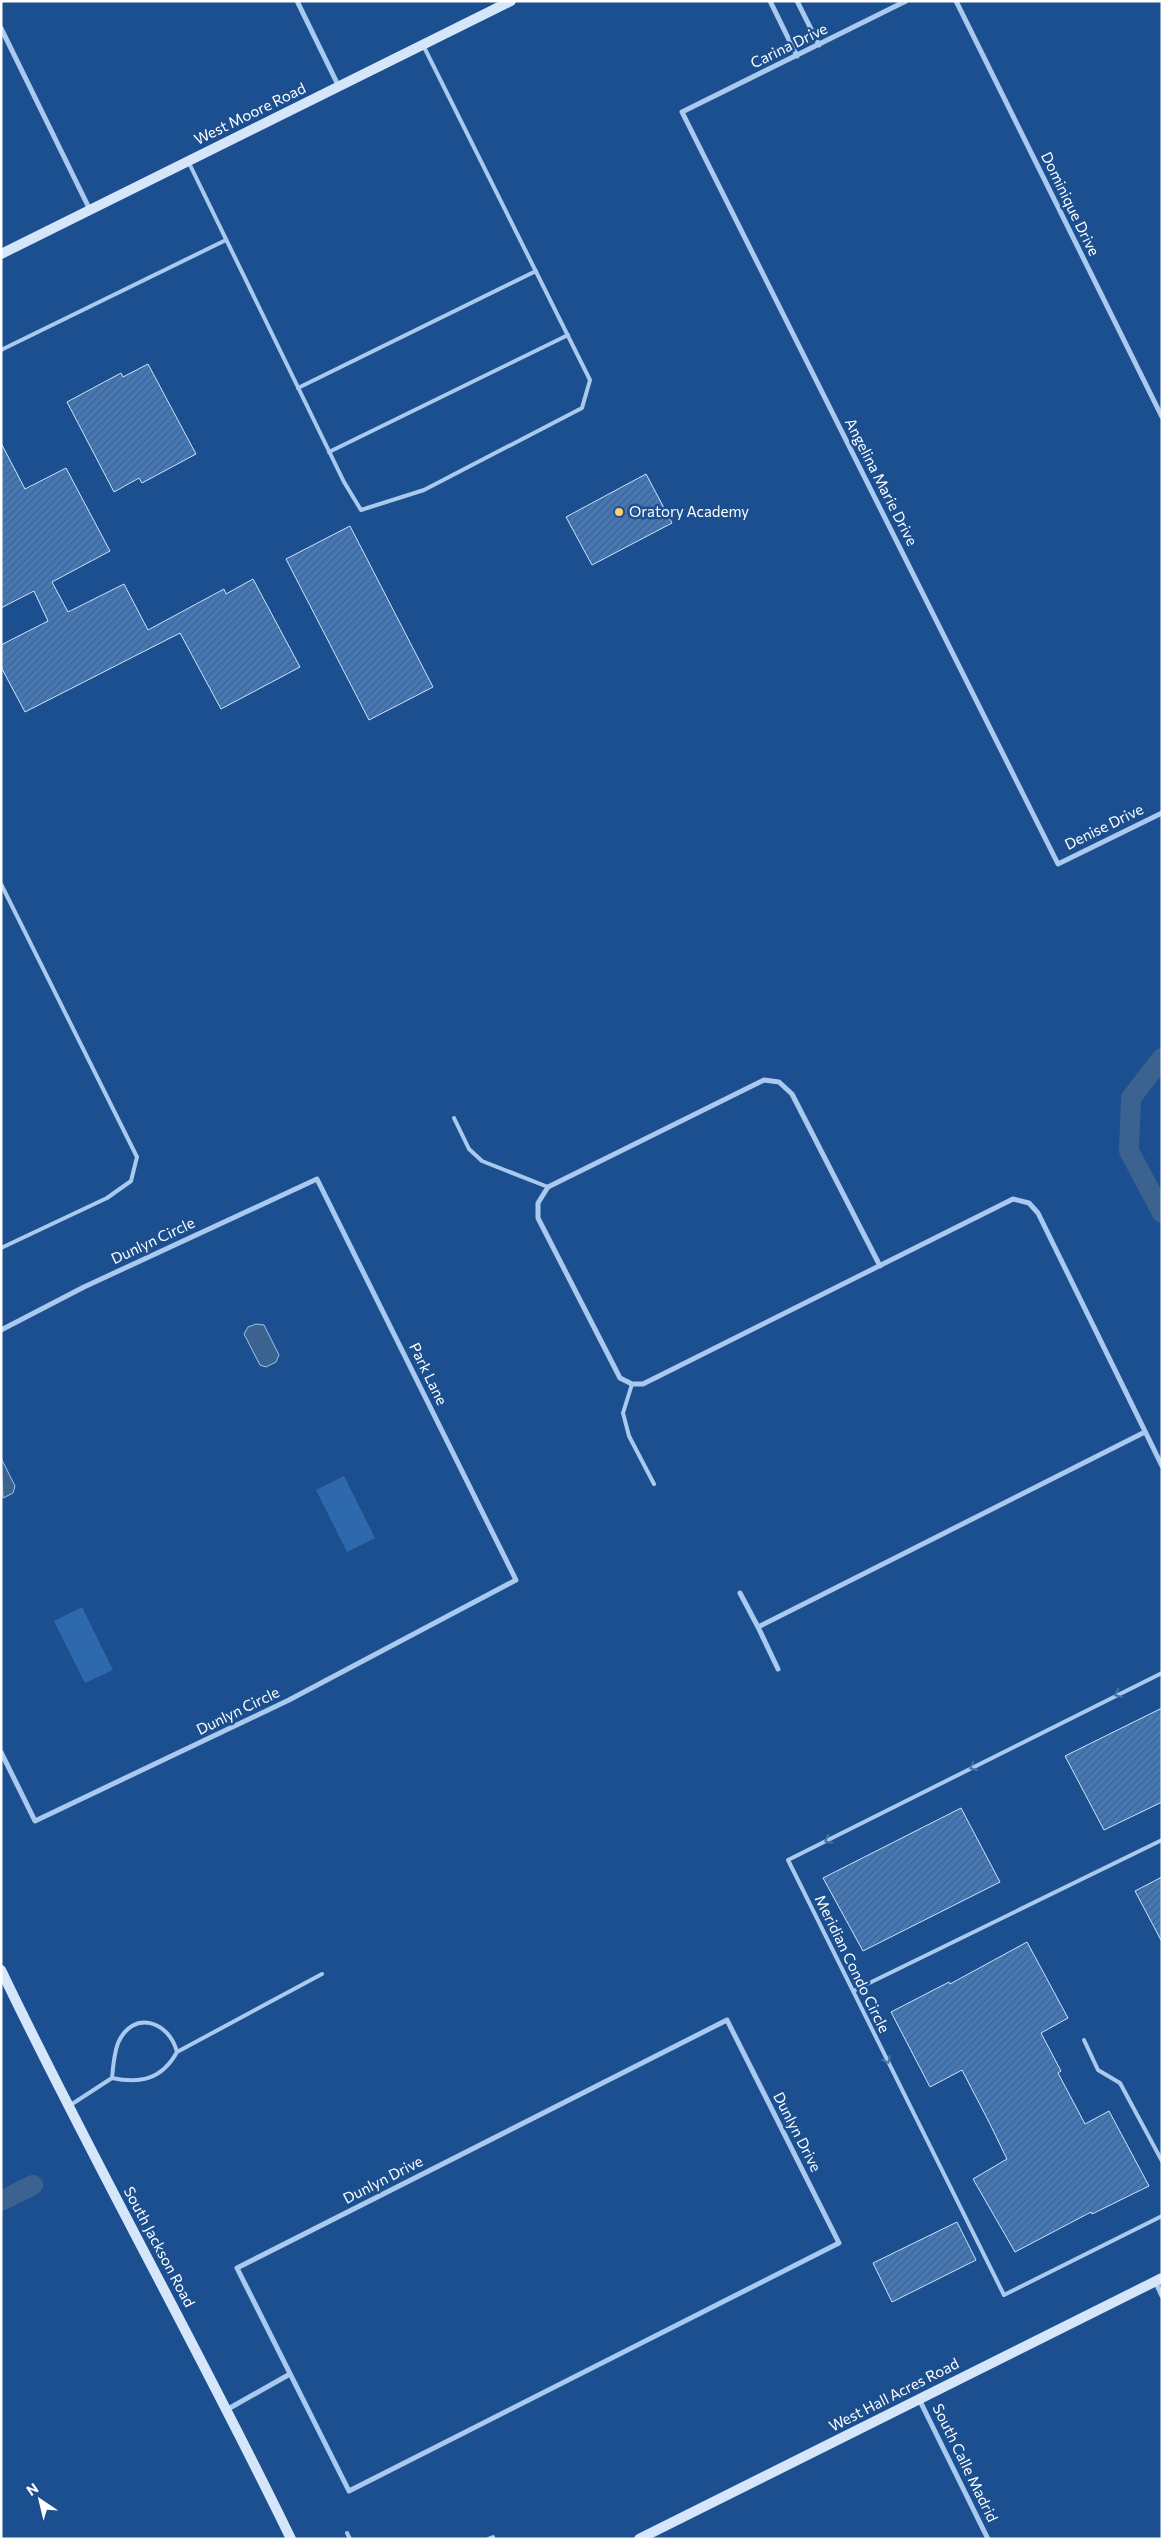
<svg xmlns="http://www.w3.org/2000/svg" width="1163" height="2540" font-family="Commissioner,sans-serif">
<defs>
<pattern id="building-hatch" width="6" height="6" patternUnits="userSpaceOnUse" patternTransform="scale(1.25)"><rect width="6" height="6" fill="#4478b7"/><path d="M-1 1l2-2M0 6l6-6M5 7l2-2" fill="none" stroke="#486282"/></pattern>
</defs>
<rect width="100%" height="100%" fill="#1b4f8f"/>
<!-- garden -->
<path fill="#2e69ad" d="M344,1476L375,1538L347,1552L316,1490Z
M82,1607L113,1670L85,1683L54,1621Z"/>
<!-- water -->
<path fill="#3c6290" stroke="#9cc4f0" d="M256,1324L264,1325L279,1355L276,1362L266,1367L260,1365L244,1334L248,1327Z
M1,1458L15,1486L13,1493L3,1498Z"/>
<g fill="none" stroke-linecap="round" stroke-linejoin="round">
<!-- canal -->
<path stroke="#3c6290" stroke-width="20" d="M1162,1058L1131,1098L1129,1151L1162,1213
M1,2201L33,2185"/>
</g>
<!-- building -->
<path fill="url(#building-hatch)" stroke="#cfe3fa" d="M148,364L196,454L142,483L139,478L114,492L67,402L121,373L123,377Z
M1,443L25,489L66,468L110,551L52,582L68,612L124,584L148,630L224,589L226,594L253,579L300,667L221,709L180,633L25,712L1,667V645L48,621L34,591L1,608Z
M646,474L672,523L592,565L566,517Z
M350,526L433,687L369,720L286,559Z
M1162,1708V1802L1104,1830L1065,1756Z
M961,1808L1000,1882L863,1951L823,1878Z
M1162,1877V1942L1135,1891Z
M1027,1942L1068,2018L1041,2033L1061,2071L1058,2073L1085,2124L1109,2111L1149,2186L1092,2214L1091,2212L1015,2252L973,2179L1007,2159L989,2122L962,2070L930,2087L891,2012L949,1982L950,1984Z
M957,2222L976,2260L892,2302L873,2263Z"/>
<g fill="none" stroke-linecap="round" stroke-linejoin="round">
<!-- lane -->
<path stroke="#a9c9ee" stroke-width="4" d="M189,163L344,482L361,510L424,490L582,408L590,380L423,45
M1,350L226,240
M298,388L536,271
M329,452L568,335
M1,884L137,1157L131,1181L107,1198L1,1248
M454,1118L469,1149L482,1161L548,1187
M632,1384L623,1413L629,1436L654,1484
M1162,1673L788,1860L1004,2295L1162,2216
M853,1991L1162,1840
M1084,2040L1098,2070L1120,2083L1162,2161
M112,2078C141,2084 162,2079 177,2052
M69,2106L112,2078C113,2066 114,2054 118,2043C133,2009 169,2021 177,2052L322,1974
M347,2533L350,2539
M488,2539L493,2537"/>
<!-- street -->
<path stroke="#a9c9ee" stroke-width="5" d="M297,1L339,87
M770,1L797,56
M797,1L819,45
M906,1L682,112L1058,864L1162,813
M956,1L1162,417
M1,28L90,210
M880,1266L792,1094L779,1082L764,1080L548,1187L538,1203V1218L620,1378L632,1384H643L1013,1199L1029,1203L1038,1213L1162,1466
M1,1330L84,1287L317,1179L516,1580L289,1700L35,1821L1,1752
M740,1593L758,1627
M778,1669L758,1627L1145,1432
M727,2020L839,2243L349,2491L237,2268Z
M1155,2281L1162,2296
M919,2399L988,2539
M228,2409L290,2374"/>
<!-- secondary -->
<path stroke="#d6e6fa" stroke-width="10" d="M1,254L511,1
M1,1970C93,2162 198,2347 291,2539
M639,2539L1162,2278"/>
</g>
<!-- one-way arrows -->
<defs><path id="oneway-chevron" d="M-2-3.5L2.5 0L-2 3.5" fill="none" stroke-width="1.6" stroke-linecap="round" stroke-linejoin="round" transform="scale(1.25)"/></defs>
<g stroke="#4674ac">
<use href="#oneway-chevron" transform="translate(1118 1694) rotate(153)"/>
<use href="#oneway-chevron" transform="translate(973 1767) rotate(153)"/>
<use href="#oneway-chevron" transform="translate(828 1840) rotate(153)"/>
<use href="#oneway-chevron" transform="translate(887 2060) rotate(64)"/>
</g>
<!-- markers -->
<circle fill="#ffd166" stroke="#1b4f8f" stroke-width="2" cx="619" cy="512" r="5"/>
<g text-anchor="middle" stroke-width="5" stroke-linejoin="round" paint-order="stroke">
<!-- street labels -->
<g font-size="15" fill="#fff" stroke="#1b4f8f">
<text transform="translate(789 46) rotate(-26)" y="5">Carina Drive</text>
<text transform="translate(250 114) rotate(-26)" y="5">West Moore Road</text>
<text transform="translate(1070 204) rotate(64)" y="5">Dominique Drive</text>
<text transform="translate(881 482) rotate(63)" y="5">Angelina Marie Drive</text>
<text transform="translate(1104 827) rotate(-26)" y="5">Denise Drive</text>
<text transform="translate(153 1241) rotate(-25)" y="5">Dunlyn Circle</text>
<text transform="translate(428 1374) rotate(64)" y="5">Park Lane</text>
<text transform="translate(238 1711) rotate(-26)" y="5">Dunlyn Circle</text>
<text transform="translate(852 1964) rotate(64)" y="5">Meridian Condo Circle</text>
<text transform="translate(797 2132) rotate(63)" y="5">Dunlyn Drive</text>
<text transform="translate(383 2180) rotate(-27)" y="5">Dunlyn Drive</text>
<text transform="translate(159 2247) rotate(62)" y="5">South Jackson Road</text>
<text transform="translate(894 2395) rotate(-27)" y="5">West Hall Acres Road</text>
<text transform="translate(965 2463) rotate(64)" y="5">South Calle Madrid</text>
</g>
<!-- poi labels -->
<g font-size="15" fill="#fff" stroke="#1b4f8f" text-anchor="start">
<text x="629" y="517">Oratory Academy</text>
</g>
</g>
<!-- border -->
<rect width="1163" height="2540" fill="none" stroke="#ffffff" stroke-width="5"/>
<!-- north arrow -->
<g transform="translate(40 2500) rotate(325)" stroke="#1b4f8f" stroke-width="4" paint-order="stroke">
<path d="M0-4L9 19L0 12L-9 19Z" fill="#ffffff"/>
<text y="-8" font-size="14" font-weight="bold" text-anchor="middle" fill="#ffffff">N</text>
</g>
</svg>
